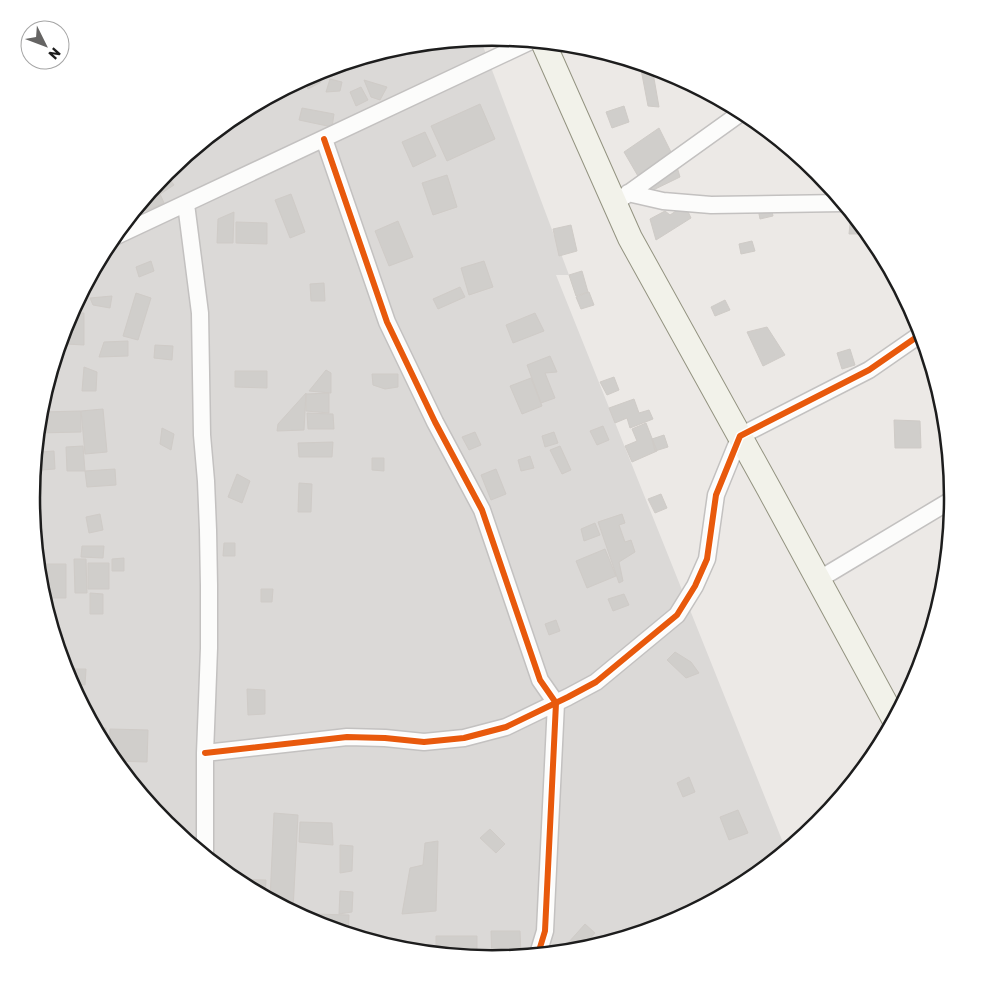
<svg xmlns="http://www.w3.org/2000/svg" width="984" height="996" font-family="Rubik,sans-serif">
<rect width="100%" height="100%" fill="#ece9e6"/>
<!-- residential -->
<path fill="#dbd9d7" d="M480,38L569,275H556L786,850L748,881L668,924L582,950L492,959L402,950L315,924L236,881L166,824L109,754L66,674L40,588L31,498L40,408L66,321L109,242L166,172L236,115L316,72L402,46Z"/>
<!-- building -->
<path fill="#d0cecb" stroke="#cfcbc7" d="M640,64L652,67L659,107L648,106Z
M317,72L321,82L308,89L303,79Z
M330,79L342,82L340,91L326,92Z
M364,80L387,87L380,100L371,97Z
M361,87L368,100L356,106L350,92Z
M480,104L495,139L447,161L431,126Z
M624,106L629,122L612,128L606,112Z
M302,108L334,114L332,127L299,120Z
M659,128L675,160L642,183L624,152Z
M425,132L436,156L413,167L402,142Z
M675,160L680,177L649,192L642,183Z
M166,174L174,185L133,212L164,175Z
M447,175L457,207L433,215L422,183Z
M160,194L164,203L146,211L143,203Z
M291,194L305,232L290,238L275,200Z
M685,205L691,218L656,240L650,219L665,211L670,215Z
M771,206L773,216L760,219L758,209Z
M234,212L233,243H217L218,219Z
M851,213L868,234H849Z
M398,221L413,257L389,266L375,231Z
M236,222L267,223V244L236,243Z
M571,225L577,251L559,256L553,229Z
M752,241L755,251L741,254L739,244Z
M151,261L154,271L139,277L136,267Z
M484,261L493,287L469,295L461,268Z
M582,271L588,292L576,296L569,275Z
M324,283L325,301H311L310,284Z
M460,287L465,297L438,309L433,299Z
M589,292L594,305L581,309L576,297Z
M136,293L151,298L138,340L123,336Z
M112,296L110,308L93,305L90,298Z
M725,300L730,310L715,316L711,307Z
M71,312L84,313V345L66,344L65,327Z
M535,313L544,331L513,343L506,325Z
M767,327L785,355L763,366L747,332Z
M128,341V356L99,357L104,342Z
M155,345L173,346L172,360L154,358Z
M850,349L855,365L842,369L837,353Z
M550,356L557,372L545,373L555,398L541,403L527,365Z
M84,367L97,372L96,391H82Z
M326,370L331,373V393L309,391Z
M235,371H267V388L235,387Z
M372,374H398V387L385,389L373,385Z
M614,377L619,390L607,395L600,382Z
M531,378L542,406L522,414L510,386Z
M306,393L304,430L277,431L278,424Z
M329,393V413L306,411V394Z
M634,399L639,413L649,410L653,419L630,428L627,418L615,423L609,408Z
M103,409L107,452L85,454L81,411Z
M81,411V432L38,433L40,412Z
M307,413L333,414L334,429H308Z
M894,420L920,421L921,448H895Z
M646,423L657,451L632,462L625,446L637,441L632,429Z
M603,426L609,440L597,445L590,431Z
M162,428L174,434L171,450L160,444Z
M475,432L481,445L469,450L462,437Z
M554,432L558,443L545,447L542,436Z
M664,435L668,447L655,451L652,439Z
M333,442L332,457H299L298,443Z
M83,446L85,471H67L66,447Z
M560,446L571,470L562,474L550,450Z
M54,451L55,469L41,470L40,452Z
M530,456L534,468L521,471L518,460Z
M372,458H384V471L372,470Z
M115,469L116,485L87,487L85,471Z
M496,469L506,494L491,500L481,475Z
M237,474L250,481L242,503L228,497Z
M299,483L312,484L311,512H298Z
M661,494L667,508L655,513L648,499Z
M100,514L103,530L89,533L86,517Z
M622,514L625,523L619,525L625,542L631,540L635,552L619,562L623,581L619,583L598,522Z
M595,523L600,535L584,541L581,529Z
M224,543H235V556H223Z
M82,546H104L103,558L81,557Z
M605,549L616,576L587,588L576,561Z
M124,558V571H112V559Z
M74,559H86L87,593H75Z
M88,563H109V589H88Z
M38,564H66V598H43L40,588Z
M261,589H273L272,602H261Z
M90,593L103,594V614H90Z
M624,594L629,605L613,611L608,599Z
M556,620L560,631L549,635L545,624Z
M675,652L691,662L699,673L686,678L667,660Z
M74,669H86L85,685L74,684Z
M247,689L265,690V714L248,715Z
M95,728H106V737H100Z
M110,729L148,730L147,762L115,761L109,754Z
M689,777L695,792L683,797L677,783Z
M738,810L748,833L729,840L720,817Z
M274,813L298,815L293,910L289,909L270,899Z
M300,822L332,823L333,845L299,842Z
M490,829L505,844L496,853L480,838Z
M438,841L436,911L402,914L410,868L423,865L425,843Z
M340,845L353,846L352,871L340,873Z
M233,879L266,880L265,897L236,881Z
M340,891L353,892L352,912L339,914Z
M314,914L349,915L348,934L314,923Z
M585,924L595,933L579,950L576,951L568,943Z
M491,931H520L521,956L492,959Z
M436,936H477V957L436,953Z"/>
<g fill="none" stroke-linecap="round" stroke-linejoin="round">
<!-- street casing -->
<g stroke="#c3c1c0" stroke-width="19">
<path id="street" d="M324,139L387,322L435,422L482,510L540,680L556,703L545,931L538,954
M628,193L663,201L711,205L843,203
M622,198L742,112
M186,204L200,313L202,435L206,481L208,530L209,586V648L207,702L205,753V856
M112,238L531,41
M818,580L953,499
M205,753L347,737L385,738L424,742L464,738L506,727L568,697L596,682L677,615L695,586L707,559L716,495L740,436L869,370L921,334"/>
</g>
<!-- secondary casing -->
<g stroke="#939380" stroke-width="26">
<path id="secondary" d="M543,42L630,238L769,489L894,719"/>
</g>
<!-- street -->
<use href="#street" stroke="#fcfcfb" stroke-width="16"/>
<!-- secondary -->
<use href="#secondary" stroke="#f2f2ea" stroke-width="24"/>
<!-- cycleway casing -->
<g stroke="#fff" stroke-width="9">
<path id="cycleway" d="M324,139L387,322L435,422L482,510L540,680L556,703L545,931L538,954
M205,753L347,737L385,738L424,742L464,738L506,727L568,697L596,682L677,615L695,586L707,559L716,495L740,436L869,370L921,334"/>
</g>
<!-- cycleway -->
<use href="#cycleway" stroke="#e8590c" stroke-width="6"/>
</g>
<!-- crop -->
<path d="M0 0H984V996H0ZM40 498a452 452 0 1 1 904 0a452 452 0 1 1-904 0Z" fill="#fff" fill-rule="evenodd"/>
<path fill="none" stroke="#1d1d1d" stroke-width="2.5" d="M40 498a452 452 0 1 1 904 0a452 452 0 1 1-904 0Z"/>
<!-- north arrow -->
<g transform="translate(45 45) rotate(132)"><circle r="24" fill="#ffffff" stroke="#a5a5a5"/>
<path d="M0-4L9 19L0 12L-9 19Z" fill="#656463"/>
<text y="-8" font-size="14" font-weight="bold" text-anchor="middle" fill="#1d1d1d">N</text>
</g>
</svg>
